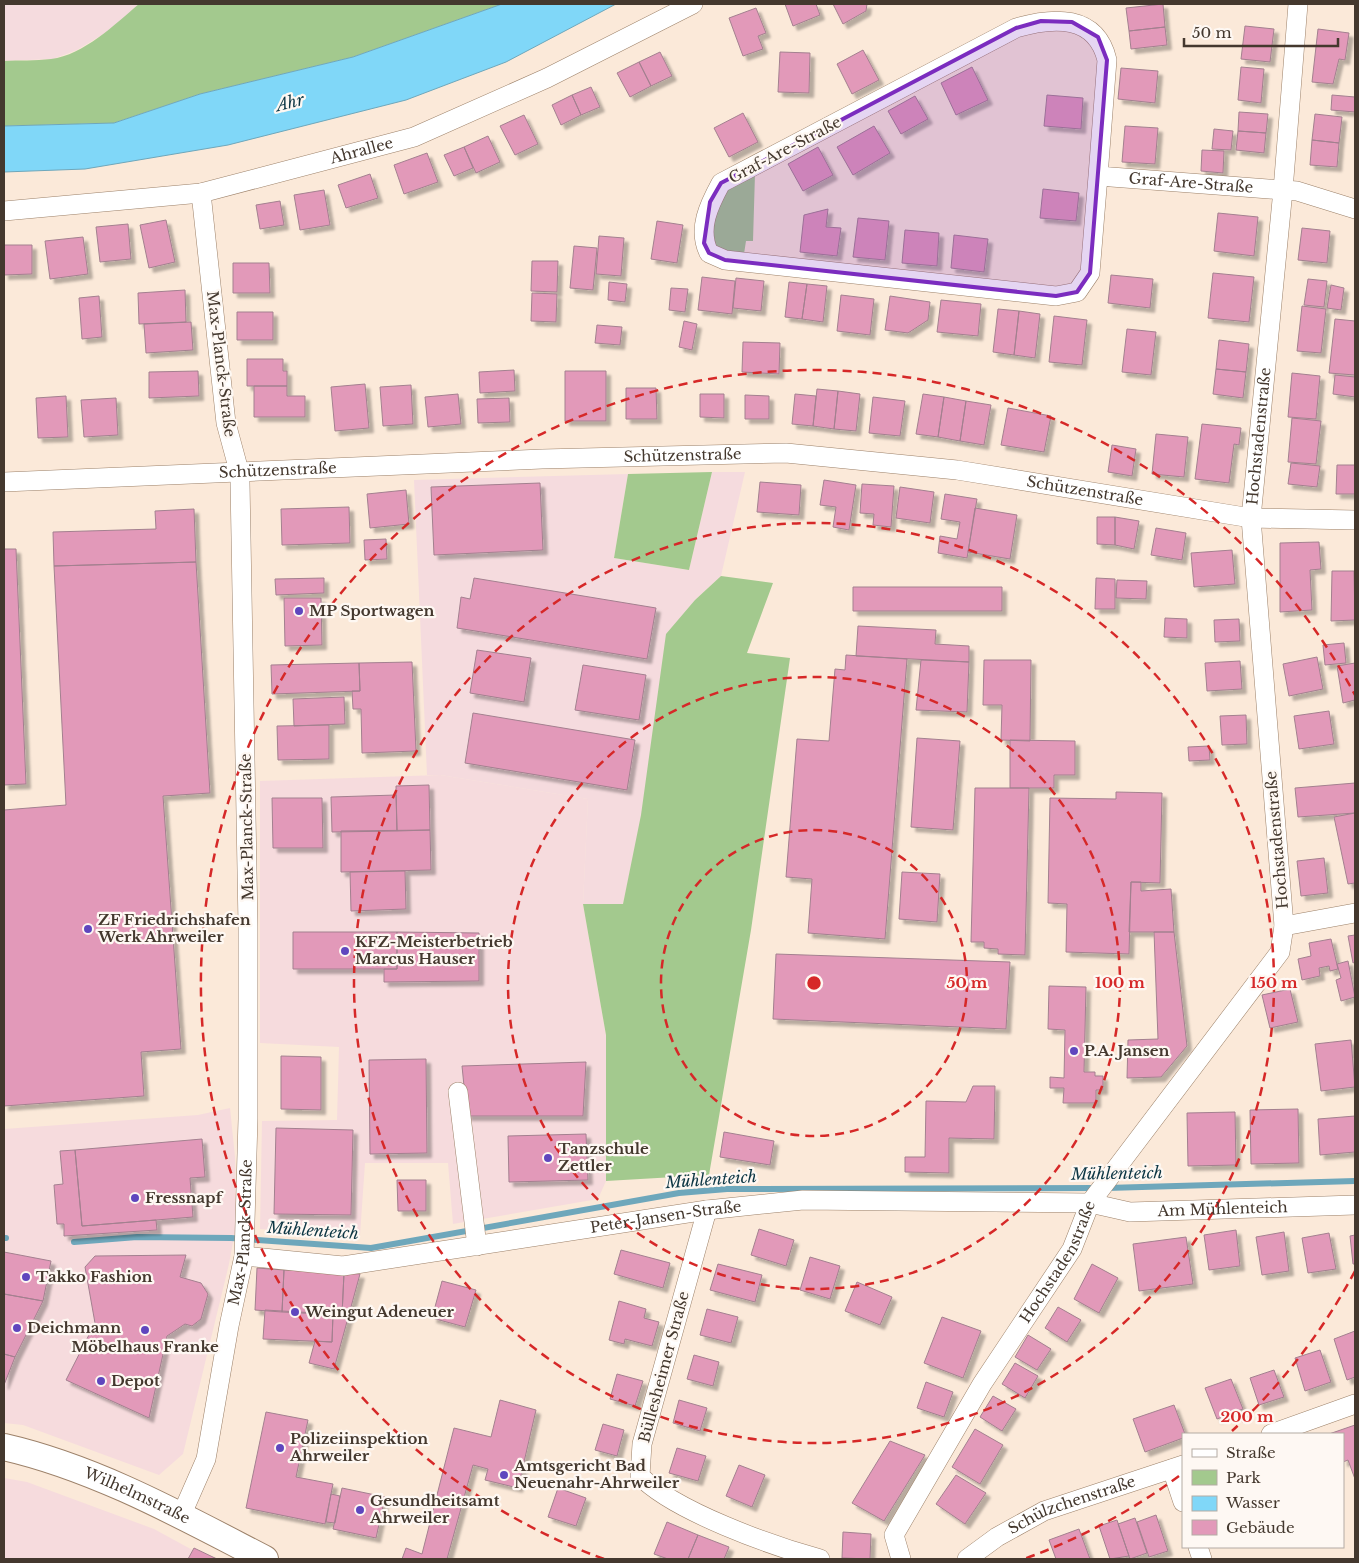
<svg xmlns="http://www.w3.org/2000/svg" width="1359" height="1563" font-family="'Libre Baskerville',serif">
<defs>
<filter id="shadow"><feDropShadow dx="4.5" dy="4.5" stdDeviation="1" flood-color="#0004"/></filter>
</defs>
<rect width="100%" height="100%" fill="#fbe9d9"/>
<!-- commercial -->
<path fill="#f6dbdd" d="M440,775L588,799L583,904L606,1035V1181L598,1199L453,1224L448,1163H365L360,1235L260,1229L262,1121L337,1120L339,1047L260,1043V781Z
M230,1108L235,1157L236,1225L229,1264L183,1454L159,1475L23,1425L4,1423V1129L198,1115Z
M4,1478L27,1482L154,1529L209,1559H4Z"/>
<!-- education -->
<path fill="#f5dbde" d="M4,4H139L110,30L77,50L53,59L4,61Z
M712,472H745L721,576L695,600L686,612L623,904H583L588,799L440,775H427L414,480L628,474L614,558L689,570Z"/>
<!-- green -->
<path fill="#a3c98e" d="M139,4H502L353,57L200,94L114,123L4,126V61C19,60 35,61 51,59C84,55 115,24 139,4Z
M755,174L753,241H746L744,254L721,251L713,243V222L724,192Z
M712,472L689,570L614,558L628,474Z
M721,576L773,583L747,653L790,658L751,930L709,1175L606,1181V1035L583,904H623L641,815L666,634L695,600Z"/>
<!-- water -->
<path fill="#80d7f8" stroke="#6ea7bb" d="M502,4H616L506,62L406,100L228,145L85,169L4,172V126L114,123L200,94L353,57Z"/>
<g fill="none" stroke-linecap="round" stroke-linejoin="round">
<!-- stream -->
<path stroke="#6ea7bb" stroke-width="6" d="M1107,1188L1355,1181
M4,1238H6
M74,1242L137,1237L231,1238L371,1248L679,1193L727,1189L1097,1188"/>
</g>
<!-- building -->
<path fill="#e299b9" stroke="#a3808f" filter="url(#shadow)" d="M785,4H816L820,15L793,26Z
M833,4H867L866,11L843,24Z
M1163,4L1165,27L1129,31L1126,8Z
M756,8L766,33L758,36L763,49L743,56L729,18Z
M1245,26L1274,29L1270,62L1241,59Z
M1165,27L1167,45L1131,49L1129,31Z
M1318,29L1349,33L1345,60L1339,59L1333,84L1312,82Z
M863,50L879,80L852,94L837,64Z
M660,52L672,76L651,86L639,62Z
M780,52L810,53L809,93L778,92Z
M639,62L651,86L630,97L617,73Z
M972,67L988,100L956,115L941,83Z
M1241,67L1264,69L1261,103L1238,100Z
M1121,68L1158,71L1155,103L1118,99Z
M591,87L600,107L581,115L572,95Z
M572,95L581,115L561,125L552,105Z
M1047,95L1083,98L1081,129L1044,126Z
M1332,95L1355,97V112L1331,110Z
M915,96L928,119L901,134L888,111Z
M1239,112L1268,114L1266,133L1238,131Z
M743,113L758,142L729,157L714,128Z
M1315,114L1342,117L1339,143L1312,140Z
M524,115L538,144L515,155L500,126Z
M874,126L890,153L853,175L837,147Z
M1125,126L1158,128L1155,164L1122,162Z
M1214,129L1233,131L1231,150L1212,149Z
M1238,131L1266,133L1264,153L1236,150Z
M488,136L500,162L476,173L464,147Z
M1312,140L1339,143L1337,167L1310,165Z
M464,147L473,168L454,176L444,155Z
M818,147L833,175L803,191L788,164Z
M1202,150L1224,151L1223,173L1201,171Z
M427,153L438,182L404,194L394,165Z
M370,174L378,198L346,208L338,185Z
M1043,189L1079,193L1076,221L1040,218Z
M324,190L330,225L300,230L294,195Z
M280,201L284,225L260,229L256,205Z
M828,209L826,227L841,228L837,256L800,252L804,215Z
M1218,213L1258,217L1254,256L1214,251Z
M858,218L889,221L885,260L853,257Z
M166,220L175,262L149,268L140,225Z
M657,221L683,225L677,263L651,259Z
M128,224L131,259L100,262L96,227Z
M1302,228L1330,231L1327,263L1298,260Z
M905,230L939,233L937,266L902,263Z
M954,235L988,239L984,272L951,268Z
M599,236L624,238L621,276L596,274Z
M83,237L88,274L50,279L45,241Z
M4,245H32V274L4,275Z
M574,246L597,248L593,290L570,288Z
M532,261H558L557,292L531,291Z
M233,263H269L270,293H233Z
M1213,273L1254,277L1249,322L1208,318Z
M1111,275L1153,279L1150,308L1108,303Z
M702,277L735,281L732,314L698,310Z
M736,278L764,281L761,311L733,308Z
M1308,279L1327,281L1324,307L1304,305Z
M609,282L627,284L625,302L608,300Z
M789,282L807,284L802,319L785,317Z
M807,284L827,286L823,322L802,319Z
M1331,285L1344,288L1341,310L1327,308Z
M671,288L688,289L685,312L669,310Z
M185,290L186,322L139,324L138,293Z
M532,293L557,294L556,322L531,321Z
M841,295L874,299L870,335L837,331Z
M99,296L102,337L82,339L79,298Z
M890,296L930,302L928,320L908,333L885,330Z
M941,300L981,304L978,336L937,332Z
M1302,306L1326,309L1321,353L1297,351Z
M998,309L1019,311L1014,355L993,352Z
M1019,311L1040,314L1035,358L1014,355Z
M237,312H273V340H237Z
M1054,316L1087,320L1082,365L1049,362Z
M1335,319L1355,321V375L1329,373Z
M684,321L697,324L692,350L679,347Z
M191,322L193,350L146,353L144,324Z
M597,325L622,327L620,345L595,343Z
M1127,329L1156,332L1151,375L1122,372Z
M1219,340L1249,344L1246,372L1216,369Z
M743,342L780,343L779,374L742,372Z
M247,359H283V371H287V386H247Z
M1216,369L1246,372L1243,398L1213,394Z
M514,370L515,391L480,393L479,372Z
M198,371L199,396L149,398V372Z
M565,371H606V421H565Z
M1292,373L1320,376L1316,419L1288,417Z
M1335,375L1355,377V397L1333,394Z
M365,384L369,428L335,431L331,387Z
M411,385L413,424L383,426L380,387Z
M254,386H287V396H305V417H254Z
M626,388H656L657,419H626Z
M817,389L838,391L834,429L813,426Z
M838,391L860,394L856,431L834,429Z
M458,394L461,424L428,427L425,397Z
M700,394H724V418L700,417Z
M795,394L816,396L813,426L792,424Z
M923,394L944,397L938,437L916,434Z
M745,395L769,396V419H745Z
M66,396L68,437L38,438L36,398Z
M873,397L905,401L900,436L869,433Z
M944,397L966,401L960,441L938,437Z
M116,398L118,435L84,437L81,400Z
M509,398L510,422L478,423L477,399Z
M966,401L991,405L984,445L960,441Z
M1008,408L1051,416L1044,452L1001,445Z
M1292,418L1321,421L1316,464L1288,462Z
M1202,424L1241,428L1239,445L1234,444L1229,483L1195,479Z
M1156,434L1188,437L1184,477L1152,474Z
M1112,445L1136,449L1132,476L1108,472Z
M1291,463L1320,466L1317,487L1288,484Z
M1337,465H1355V494H1336Z
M824,480L856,485L849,530L833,527L836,507L820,505Z
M760,482L801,485L799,515L757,512Z
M540,483L543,550L434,555L431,487Z
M862,484L894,486L891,527L873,525L874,514L860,513Z
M900,487L934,492L930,523L896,518Z
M406,490L409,524L370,528L367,494Z
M945,494L977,499L967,558L938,553L940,536L957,539L960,522L941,519Z
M349,507L350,543L282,545L281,509Z
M975,508L1017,515L1010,559L968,552Z
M194,509L196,562L54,566L53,532L156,529L155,511Z
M1097,517H1115V545L1097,544Z
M1115,517L1139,521L1134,549L1115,545Z
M1156,528L1186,533L1182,560L1151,555Z
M386,539L387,559L365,560L364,540Z
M1319,542L1321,569L1310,570L1312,610L1280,612V543Z
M4,549H16L26,784L4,785Z
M1232,550L1235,584L1194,587L1191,553Z
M196,562L210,793L163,796L181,1049L141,1052L144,1096L4,1106V810L66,805L54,566Z
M1332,571H1354L1355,620L1331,621Z
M324,578V593L276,595L275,579Z
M474,578L656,608L647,659L457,628L461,597L470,599Z
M1096,578L1115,579V609H1095Z
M1117,580L1147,581L1146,599L1116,598Z
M853,587H1002V611H853Z
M284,598H321L322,645L285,646Z
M1165,618L1187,619V638L1164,637Z
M1239,619L1240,641L1215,642L1214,620Z
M858,626L936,630L935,644L969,646V662L856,656Z
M1344,643L1346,663L1325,665L1323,645Z
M477,650L531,658L524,702L470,693Z
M846,655L907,659L885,939L808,933L812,879L786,877L797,739L829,741L835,669L845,670Z
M1317,657L1323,689L1289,696L1283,664Z
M921,660L969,662L967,712L916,710Z
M984,660H1031L1030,741L1001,740L1002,705H983Z
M1240,661L1242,689L1207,691L1205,663Z
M412,662L416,751L362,753L361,709H353L352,691H360L359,663Z
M359,663L360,691L272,694L271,665Z
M1355,663V700L1343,703L1337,666Z
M583,665L646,675L639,720L575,710Z
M344,697L345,724L294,726L293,699Z
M1329,711L1334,744L1299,749L1294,716Z
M473,713L635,740L627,790L465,763Z
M1246,715L1247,744L1222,745L1220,716Z
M329,725V759L278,760L277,726Z
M917,738L960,741L953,830L911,827Z
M1010,740L1075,741V775H1054V788H1010Z
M1209,746L1210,760L1189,761L1188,747Z
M1355,783V813L1298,817L1295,788Z
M429,785L430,830L397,831L396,786Z
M975,788H1029L1025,955L998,954V949L984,948V942H971Z
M1116,792L1162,793L1160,883L1131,882L1129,954L1066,952L1067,904L1048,903L1050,798L1116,799Z
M396,795L397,831L332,832L331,797Z
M272,798H322L323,848H273Z
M1355,813V883L1348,884L1334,817Z
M430,830L431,870L341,872V831Z
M1324,858L1328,893L1301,896L1297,861Z
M405,871L406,909L351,911L350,872Z
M902,872L940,874L937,922L899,919Z
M1131,882H1141V891L1171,889L1174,932H1129Z
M293,932H397V969H293Z
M397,932L479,933V981L384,982V969H397Z
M1154,932H1174L1187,1046L1161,1077L1127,1078L1128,1040L1158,1039Z
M1355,935V962L1353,963L1348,936Z
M1331,939L1338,969L1330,971L1329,966L1319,968L1320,976L1302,980L1298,959L1311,956L1309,943Z
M776,954L1010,962L1006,1029L773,1019Z
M1348,961L1355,997L1341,1001L1336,980L1341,978L1337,964Z
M1049,986L1086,987L1084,1072H1095V1076H1103V1090H1096V1103H1063L1064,1088H1050V1077L1064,1078L1065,1030L1048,1029Z
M1290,989L1298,1022L1270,1028L1262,995Z
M1351,1040L1355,1087L1321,1091L1315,1044Z
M281,1056L321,1057V1110L281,1109Z
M426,1059L427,1153L370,1154L369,1060Z
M586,1062L583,1116H467L462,1066Z
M973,1086H995L994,1139L949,1138V1173L905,1172V1157H925L926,1101L966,1102Z
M1298,1109L1299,1163L1251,1164L1250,1110Z
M1235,1112L1236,1165L1188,1166L1187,1113Z
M1355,1116V1152L1320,1155L1318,1119Z
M276,1128L353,1130L351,1215L274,1214Z
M724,1132L774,1141L770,1165L720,1157Z
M586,1134L588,1180L509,1182L508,1136Z
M202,1139L205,1177L190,1178L193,1217L82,1226L75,1150Z
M75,1150L82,1226L156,1220L157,1230L64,1236V1224H57L54,1185L63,1184L60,1151Z
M397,1180H426V1211H398Z
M759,1229L794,1240L786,1266L751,1255Z
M1236,1230L1240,1266L1209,1270L1204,1235Z
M1284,1232L1289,1271L1262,1275L1256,1237Z
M1329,1233L1336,1269L1308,1273L1302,1238Z
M1355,1235V1264H1353L1350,1236Z
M1186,1237L1193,1284L1139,1291L1133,1244Z
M621,1250L670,1263L663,1288L614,1274Z
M4,1252L51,1261L43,1301L4,1294Z
M186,1255L180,1277L201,1283L208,1294L201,1319L192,1326L185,1324L167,1336L149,1418L66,1380L95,1323L85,1267L95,1256Z
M810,1257L840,1266L830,1299L800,1290Z
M718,1264L762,1275L755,1302L710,1290Z
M1092,1264L1118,1278L1099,1313L1074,1299Z
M257,1268L284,1270L282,1312L255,1310Z
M284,1270L344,1273L342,1315L282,1312Z
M344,1273L360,1274L334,1369L309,1363L315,1341L332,1342L333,1314L342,1315Z
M442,1281L476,1290L465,1327L432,1318Z
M857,1282L892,1297L880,1325L845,1311Z
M4,1294L43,1301L15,1357L4,1354Z
M619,1301L646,1309L644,1318L659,1322L652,1346L625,1339L624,1344L609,1340Z
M1058,1307L1081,1320L1067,1342L1045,1328Z
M707,1309L738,1317L731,1343L700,1335Z
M265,1310L333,1314L332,1342L263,1339Z
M942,1317L981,1331L963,1378L924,1363Z
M1355,1331V1377L1347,1380L1334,1339Z
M1028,1335L1051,1349L1037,1370L1015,1357Z
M1320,1350L1331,1382L1305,1391L1295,1358Z
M4,1354L15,1357L4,1385Z
M694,1355L719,1362L713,1386L687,1379Z
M1015,1363L1038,1376L1025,1398L1002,1384Z
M1274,1370L1284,1397L1259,1405L1250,1378Z
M617,1374L643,1381L635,1406L610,1399Z
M1231,1379L1243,1409L1217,1419L1205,1388Z
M926,1382L953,1392L944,1417L917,1408Z
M993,1396L1016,1409L1002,1431L980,1417Z
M500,1400L536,1410L518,1488L485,1480L488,1469L473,1465L447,1559H402L406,1548L422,1554L454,1428L491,1437Z
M679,1400L707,1408L700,1431L673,1423Z
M1174,1405L1185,1434H1183V1438L1145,1452L1133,1419Z
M266,1412L308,1420L296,1477L333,1484L325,1524L246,1508Z
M603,1424L624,1430L617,1456L595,1450Z
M1355,1425V1479L1348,1460L1343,1462V1434H1329Z
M975,1429L1003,1445L980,1484L952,1467Z
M890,1441L925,1455L884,1521L852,1503Z
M677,1448L706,1456L698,1481L669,1473Z
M739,1465L765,1475L752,1507L726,1496Z
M956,1475L986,1493L965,1524L936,1504Z
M342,1488L385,1497L376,1538L333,1529Z
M558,1488L586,1498L576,1526L548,1517Z
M331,1494L340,1496L335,1523L326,1522Z
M1156,1515L1168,1551L1149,1557L1137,1522Z
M1135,1518L1147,1553L1130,1559L1118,1524Z
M1117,1520L1129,1556L1110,1559L1099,1526Z
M667,1522L698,1535L688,1559H668L654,1554Z
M1079,1529L1090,1559H1056L1049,1540Z
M843,1532L871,1534L870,1559L842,1558Z
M698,1535L729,1547L724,1559H688Z
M194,1548L217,1559H188Z"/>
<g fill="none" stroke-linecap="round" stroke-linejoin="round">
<!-- minor casing -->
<g stroke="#9c8169" stroke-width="20">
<g id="minor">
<path id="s1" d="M1098,176L1107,60C1096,14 1053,17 1016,28L721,183C709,205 697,229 709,253L725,260L1056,296L1077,292L1090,273L1098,176L1283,190L1297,191L1355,209"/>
<path id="s2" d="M4,211L201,193L414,137L547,78L693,4"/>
<path id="s3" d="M4,482L542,459L786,453L957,470L1251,518L1355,520"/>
<path d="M1284,926L1355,913"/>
<path d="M458,1092L477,1246"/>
<path d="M707,1210L642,1444L640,1476C674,1511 772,1546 820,1559"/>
<path id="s4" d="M244,1256L343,1266L707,1210L803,1200L1090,1203L1130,1212L1355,1205"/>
<path d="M1271,1434L1355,1404"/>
<path d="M1172,1469L1183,1502"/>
<path id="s5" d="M181,1516L206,1459L229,1326L244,1256L248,1119V926L240,482L239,471L226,423L201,193"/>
<path d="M1198,1547L1202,1559"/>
<path id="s6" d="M901,1559L894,1535L982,1384L1072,1249L1090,1203L1280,952L1284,926L1251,518L1283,190L1298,4"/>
<path id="s7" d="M967,1559L997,1537L1044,1511L1183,1465"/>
</g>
</g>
<!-- secondary casing -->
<g stroke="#9c8169" stroke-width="28">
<g id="secondary">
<path id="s8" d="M4,1447C96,1468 182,1516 265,1559"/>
</g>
</g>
<!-- minor -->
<use href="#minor" stroke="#fff" stroke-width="19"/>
<!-- secondary -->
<use href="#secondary" stroke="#fff" stroke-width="26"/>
</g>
<!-- marked area -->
<path fill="#7b2cbf" fill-opacity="0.2" stroke="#7b2cbf" stroke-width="4" stroke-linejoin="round" d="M1041,21L1072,22L1098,37L1107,60L1090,273L1077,292L1056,296L725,260L709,253L704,243L710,202L721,183L1016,28Z"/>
<!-- distance rings -->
<g fill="none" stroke="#d62828" stroke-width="2.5" stroke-dasharray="9 6">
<circle cx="814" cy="983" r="153"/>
<circle cx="814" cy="983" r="306"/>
<circle cx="814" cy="983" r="460"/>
<path d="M1355 1271A613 613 0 0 1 1232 1431M1179 1476A613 613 0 0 1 1024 1559M604 1559A613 613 0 1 1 1355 695"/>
</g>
<!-- markers -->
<g fill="#5f46be" stroke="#fef8f3" stroke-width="2">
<circle cx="299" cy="611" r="5"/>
<circle cx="88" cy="929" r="5"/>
<circle cx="345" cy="951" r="5"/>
<circle cx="1074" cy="1051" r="5"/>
<circle cx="548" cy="1158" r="5"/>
<circle cx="135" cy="1198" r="5"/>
<circle cx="26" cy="1277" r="5"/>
<circle cx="295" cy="1312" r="5"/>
<circle cx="17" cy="1328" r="5"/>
<circle cx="145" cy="1330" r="5"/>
<circle cx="101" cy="1381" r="5"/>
<circle cx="280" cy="1448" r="5"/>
<circle cx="504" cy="1475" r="5"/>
<circle cx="360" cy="1510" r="5"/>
</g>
<g text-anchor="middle" stroke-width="4.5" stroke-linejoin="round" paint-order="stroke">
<!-- street labels -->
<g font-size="15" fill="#44382e" stroke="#fef8f3">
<text transform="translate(785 150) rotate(-28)" y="5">Graf-Are-Straße</text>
<text dy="5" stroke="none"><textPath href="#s2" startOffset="364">Ahrallee</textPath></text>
<text dy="5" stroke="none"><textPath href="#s1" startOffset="1220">Graf-Are-Straße</textPath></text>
<text transform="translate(221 364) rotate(83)" y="5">Max-Planck-Straße</text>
<text dy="5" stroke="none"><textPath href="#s6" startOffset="1244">Hochstadenstraße</textPath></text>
<text dy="5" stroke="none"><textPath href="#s3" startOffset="679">Schützenstraße</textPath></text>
<text dy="5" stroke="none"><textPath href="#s3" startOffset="274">Schützenstraße</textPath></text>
<text dy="5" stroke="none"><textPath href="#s3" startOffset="1084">Schützenstraße</textPath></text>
<text transform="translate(247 827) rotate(-91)" y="5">Max-Planck-Straße</text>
<text transform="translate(1277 840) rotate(-95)" y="5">Hochstadenstraße</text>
<text dy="5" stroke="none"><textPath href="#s4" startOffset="985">Am Mühlenteich</textPath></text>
<text dy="5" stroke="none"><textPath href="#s4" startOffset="426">Peter-Jansen-Straße</textPath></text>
<text dy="5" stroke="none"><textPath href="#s5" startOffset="292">Max-Planck-Straße</textPath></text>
<text dy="5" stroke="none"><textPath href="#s6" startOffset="344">Hochstadenstraße</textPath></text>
<text transform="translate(664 1367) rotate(-75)" y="5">Büllesheimer Straße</text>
<text dy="5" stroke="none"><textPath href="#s8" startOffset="142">Wilhelmstraße</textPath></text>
<text dy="5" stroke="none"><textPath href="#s7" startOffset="119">Schülzchenstraße</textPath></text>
</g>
<!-- poi labels -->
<g font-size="15" font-weight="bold" fill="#44382e" stroke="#fef8f3" text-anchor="start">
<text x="309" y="616">MP Sportwagen</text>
<text x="98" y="925">ZF Friedrichshafen<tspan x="98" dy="17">Werk Ahrweiler</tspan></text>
<text x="355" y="947">KFZ-Meisterbetrieb<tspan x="355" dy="17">Marcus Hauser</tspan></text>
<text x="1084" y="1056">P.A. Jansen</text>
<text x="558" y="1154">Tanzschule<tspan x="558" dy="17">Zettler</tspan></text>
<text x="145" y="1203">Fressnapf</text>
<text x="36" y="1282">Takko Fashion</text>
<text x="305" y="1317">Weingut Adeneuer</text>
<text x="27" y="1333">Deichmann</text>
<text x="145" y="1352" text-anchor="middle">Möbelhaus Franke</text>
<text x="111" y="1386">Depot</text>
<text x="290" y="1444">Polizeiinspektion<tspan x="290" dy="17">Ahrweiler</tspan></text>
<text x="514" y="1471">Amtsgericht Bad<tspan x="514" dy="17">Neuenahr-Ahrweiler</tspan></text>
<text x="370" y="1506">Gesundheitsamt<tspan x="370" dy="17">Ahrweiler</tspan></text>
</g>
<!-- water labels -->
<g font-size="16" font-style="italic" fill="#0d3644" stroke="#fef8f3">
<text transform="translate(290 102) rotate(-14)" y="6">Ahr</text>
<text transform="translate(1117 1173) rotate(-1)" y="6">Mühlenteich</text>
<text transform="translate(711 1179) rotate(-4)" y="6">Mühlenteich</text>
<text transform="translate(313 1230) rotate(4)" y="6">Mühlenteich</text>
</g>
</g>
<circle cx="814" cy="983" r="8" fill="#d62828" stroke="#fef8f3" stroke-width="2.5"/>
<g font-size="15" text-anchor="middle" font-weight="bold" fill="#d62828" stroke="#fef8f3" stroke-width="4.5" stroke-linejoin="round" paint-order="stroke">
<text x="967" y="988">50 m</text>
<text x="1120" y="988">100 m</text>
<text x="1274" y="988">150 m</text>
<text x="1247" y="1422">200 m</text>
</g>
<!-- border -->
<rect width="1359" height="1563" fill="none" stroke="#44382e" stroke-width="10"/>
<!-- legend -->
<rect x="1182" y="1433" width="162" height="115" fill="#fef8f3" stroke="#b4aba4"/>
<rect x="1192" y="1449" width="25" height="8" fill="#ffffff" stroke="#b4aba4"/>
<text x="1226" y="1458" font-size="15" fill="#44382e">Straße</text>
<rect x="1192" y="1470" width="25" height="15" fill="#a3c98e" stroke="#b4aba4"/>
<text x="1226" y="1483" font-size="15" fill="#44382e">Park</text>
<rect x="1192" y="1496" width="25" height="15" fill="#80d7f8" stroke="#b4aba4"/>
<text x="1226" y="1508" font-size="15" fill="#44382e">Wasser</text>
<rect x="1192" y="1520" width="25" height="15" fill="#e299b9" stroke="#b4aba4"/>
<text x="1226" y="1533" font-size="15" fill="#44382e">Gebäude</text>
<!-- scale -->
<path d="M1184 38v8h154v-8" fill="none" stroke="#44382e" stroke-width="2.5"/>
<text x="1192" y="38" font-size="15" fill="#44382e" stroke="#fef8f3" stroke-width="4" paint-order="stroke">50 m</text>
</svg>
